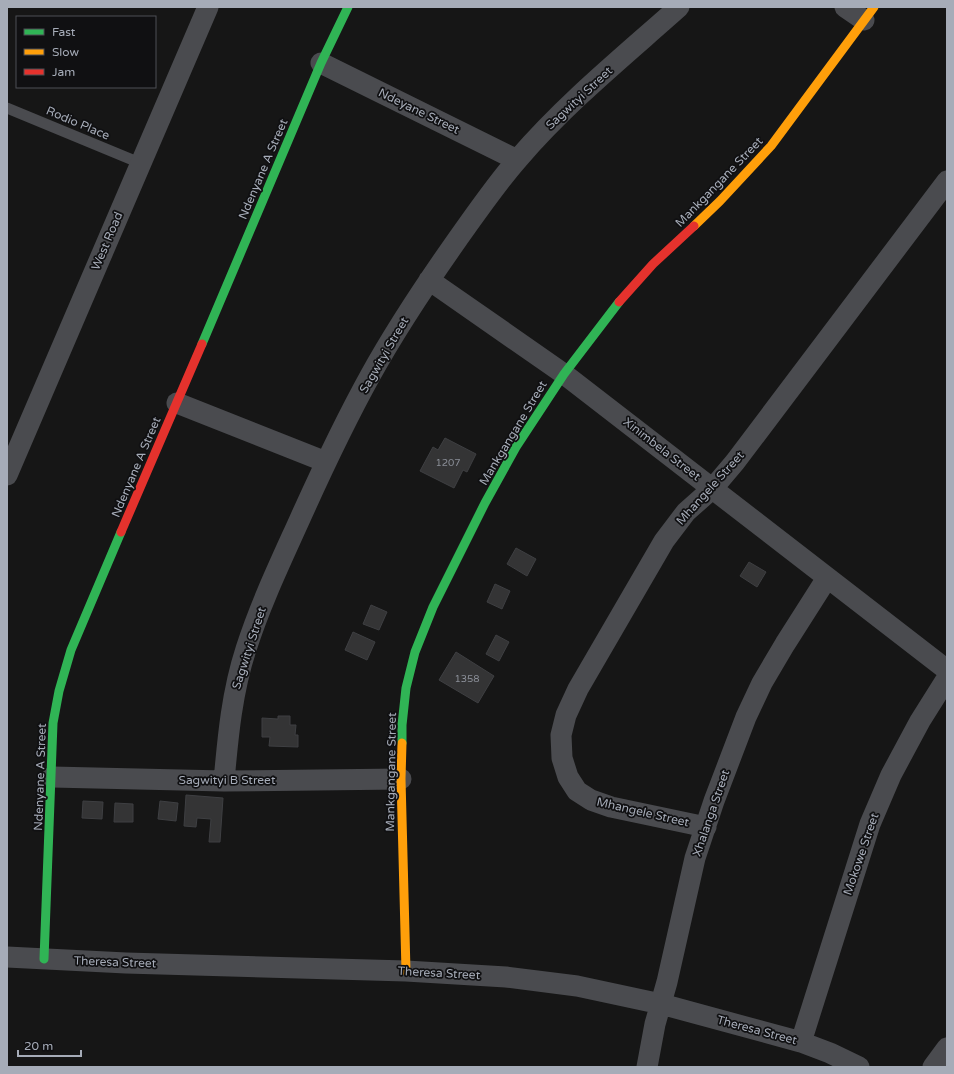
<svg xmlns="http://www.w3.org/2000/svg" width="954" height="1074" font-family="'Varela Round',sans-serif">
<rect width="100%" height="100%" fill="#161616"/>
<!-- building -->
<path fill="#343435" stroke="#3e3f42" d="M445,438L476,454L467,472L463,470L454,488L420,471L433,447L438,450Z
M516,548L536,559L527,576L507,564Z
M749,562L766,572L757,587L740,576Z
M495,584L510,591L502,609L487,602Z
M371,605L387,612L379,630L363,624Z
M353,632L375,642L367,660L345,650Z
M496,635L509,642L499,661L486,654Z
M456,652L494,676L478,703L439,680Z
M278,716H290V725H296L295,735H298V747L269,746L270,737H262V718L278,719Z
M186,795L223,798L220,842H209L211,819L197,818L196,827L184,826Z
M83,801L103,802L102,819L82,818Z
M160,801L178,803L176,821L158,819Z
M115,803L133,804V822H114Z"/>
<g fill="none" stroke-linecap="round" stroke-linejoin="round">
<!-- lane -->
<path stroke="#4a4b4f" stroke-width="11" d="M7,108L140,163"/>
<!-- street -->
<path stroke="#4a4b4f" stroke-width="21" d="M845,7L864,20
M321,63L517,160
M429,280L564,374L947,670
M177,403L326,462
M7,475L208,7
M52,777L224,781L401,779
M224,781C228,736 232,692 246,649C260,605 280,563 299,521C321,472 344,423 370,376C396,329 426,284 457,240C477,212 496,184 518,159C566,103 624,56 679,7
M706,827L611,807L591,800L577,791L568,777L562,758L561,735L566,715L578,689L664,541L686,512L713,488L735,462L947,181
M7,957L126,963L406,971L506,977L577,986L661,1004L801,1042L830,1053L859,1067
M801,1042L870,824L891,775L920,721L947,678
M647,1067L655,1024L667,982L695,858L714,801L746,717L762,683L785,644L827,578
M933,1067L947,1048"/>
<!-- fast -->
<path stroke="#30b455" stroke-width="9" d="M202,344L321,63L348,7
M402,743V725L406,688L415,652L433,607L485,503L516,447L564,374L619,302
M44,959L53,723L59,691L71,650L121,532"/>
<!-- slow -->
<path stroke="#ff9f0a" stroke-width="9" d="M694,226L720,201L771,146L874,7
M402,743L401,779L406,971"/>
<!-- jam -->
<path stroke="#e5322d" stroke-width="9" d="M619,302L653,264L694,226
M121,532L202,344"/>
</g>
<g text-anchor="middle" stroke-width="3.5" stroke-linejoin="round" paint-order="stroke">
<!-- number labels -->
<g font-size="10" fill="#8a8e97">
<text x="448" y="466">1207</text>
<text x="467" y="682">1358</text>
</g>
<!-- street labels -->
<g font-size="12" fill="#a6acb8" stroke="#101012">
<text transform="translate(579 98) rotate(-43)" y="4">Sagwityi Street</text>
<text transform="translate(419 111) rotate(26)" y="4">Ndeyane Street</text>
<text transform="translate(78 123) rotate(23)" y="4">Rodio Place</text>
<text transform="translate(263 169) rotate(-67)" y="4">Ndenyane A Street</text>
<text transform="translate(719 182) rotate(-46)" y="4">Mankgangane Street</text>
<text transform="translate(107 241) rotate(-67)" y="4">West Road</text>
<text transform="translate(384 355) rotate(-60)" y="4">Sagwityi Street</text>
<text transform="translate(513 433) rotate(-59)" y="4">Mankgangane Street</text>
<text transform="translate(662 449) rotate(38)" y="4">Xinimbela Street</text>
<text transform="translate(136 467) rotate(-67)" y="4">Ndenyane A Street</text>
<text transform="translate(710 488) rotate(-48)" y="4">Mhangele Street</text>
<text transform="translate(249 648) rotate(-72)" y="4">Sagwityi Street</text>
<text transform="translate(391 772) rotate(-89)" y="4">Mankgangane Street</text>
<text transform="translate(40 777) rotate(-88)" y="4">Ndenyane A Street</text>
<text x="227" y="784">Sagwityi B Street</text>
<text transform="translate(643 812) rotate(13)" y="4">Mhangele Street</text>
<text transform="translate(711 813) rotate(-71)" y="4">Xhalanga Street</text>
<text transform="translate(861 854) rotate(-71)" y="4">Mokowe Street</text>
<text transform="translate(115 962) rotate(2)" y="4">Theresa Street</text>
<text transform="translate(439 973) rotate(3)" y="4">Theresa Street</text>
<text transform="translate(757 1030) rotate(15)" y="4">Theresa Street</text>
</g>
</g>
<!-- border -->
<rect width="954" height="1074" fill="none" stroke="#a6acb8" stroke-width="16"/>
<!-- legend -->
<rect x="16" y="16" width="140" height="72" fill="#101012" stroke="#4c4e54"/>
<rect x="24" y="29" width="20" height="6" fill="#30b455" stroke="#4c4e54"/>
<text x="52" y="36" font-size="12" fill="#a6acb8">Fast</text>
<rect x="24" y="49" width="20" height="6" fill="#ff9f0a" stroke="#4c4e54"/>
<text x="52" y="56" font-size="12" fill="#a6acb8">Slow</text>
<rect x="24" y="69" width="20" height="6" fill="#e5322d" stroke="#4c4e54"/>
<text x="52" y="76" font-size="12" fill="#a6acb8">Jam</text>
<!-- scale -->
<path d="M18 1050v6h63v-6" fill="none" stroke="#a6acb8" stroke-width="2"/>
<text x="24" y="1050" font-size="12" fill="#a6acb8" stroke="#101012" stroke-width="3" paint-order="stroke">20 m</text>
</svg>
